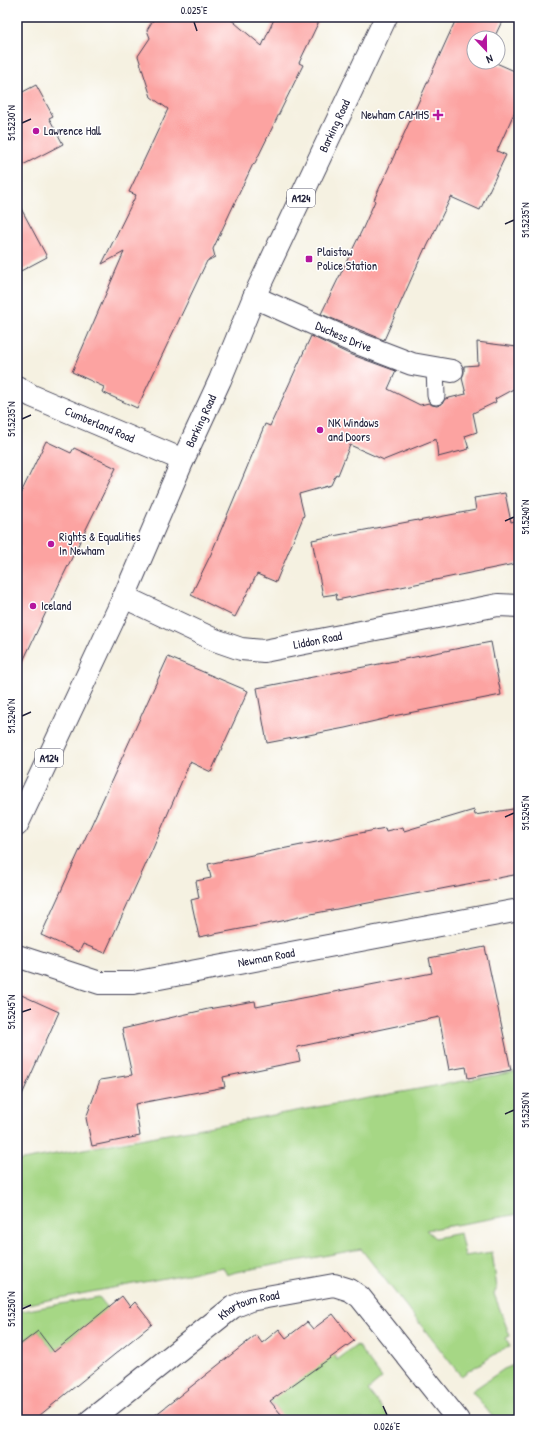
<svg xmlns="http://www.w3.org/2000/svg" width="536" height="1437" font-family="'Patrick Hand',sans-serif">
<rect width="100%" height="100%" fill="#fff"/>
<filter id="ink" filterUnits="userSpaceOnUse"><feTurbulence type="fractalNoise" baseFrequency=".025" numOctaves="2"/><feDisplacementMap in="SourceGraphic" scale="8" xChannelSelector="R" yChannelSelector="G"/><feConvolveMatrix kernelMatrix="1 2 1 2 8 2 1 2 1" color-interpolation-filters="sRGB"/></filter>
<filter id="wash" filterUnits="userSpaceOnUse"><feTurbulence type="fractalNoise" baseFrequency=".012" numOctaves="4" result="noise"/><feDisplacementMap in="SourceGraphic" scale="16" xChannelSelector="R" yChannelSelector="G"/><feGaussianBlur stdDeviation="0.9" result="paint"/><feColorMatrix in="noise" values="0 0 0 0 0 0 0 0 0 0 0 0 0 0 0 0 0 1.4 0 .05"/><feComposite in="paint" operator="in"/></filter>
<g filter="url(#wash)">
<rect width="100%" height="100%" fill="#f5f1e1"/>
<!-- green -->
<path fill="#a6d785" stroke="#647c60" d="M519,1071V1214L426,1230L435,1238L460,1233L465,1256L492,1252L497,1288L494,1294L510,1336L506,1338L510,1347L503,1349L461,1376L361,1249L236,1272L227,1275L223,1267L17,1306V1161Z
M99,1297L108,1308L54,1352L38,1331L19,1345L17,1355V1312Z
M357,1345L382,1378L368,1390L390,1419L270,1420L279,1412L256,1382L333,1354L337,1360Z
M519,1363V1420H495L472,1391L504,1369Z"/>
<g id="blocks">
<!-- building -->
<path fill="#fca3a1" d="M155,17H228L262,46L275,17H321L299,63L303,65L254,165L253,164L213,249L215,257L207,261L137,408L102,392L104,387L72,372L124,252L102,264L136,195L129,192L168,109L151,97L138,56L150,38L147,30Z
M457,17H504L494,38H474V62H494L519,73V102L497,151L506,155L480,210L451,197L426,249L425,248L384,340L321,314L363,228L375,201L374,200Z
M36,85L53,116L49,118L63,144L17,168V95Z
M17,201L47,257L17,273Z
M311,336L347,353L396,371L388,389L420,405L429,403L432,405L437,406L442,404L445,399L466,394L462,378L464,373V366L478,365L477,342L517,347L519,358V386L495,399L496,402L473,413L477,432L465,436L469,449L438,457L436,439L384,460L350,445L338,475L336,474L331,485L299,494L304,515L276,582L257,574L235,617L191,595L211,554L265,424L270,426Z
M46,441L71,453L74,448L116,468L63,576L17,674V501Z
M505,493L511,522L519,520V563L337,600L336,594L323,596L312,540L418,520V521L476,510L474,498Z
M491,642L501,695L388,717V718L345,728L267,743L257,688Z
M168,657L248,691L211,772L190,762L151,853L105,953L83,944L79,952L41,935Z
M519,808V874L311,914L282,921L199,937L191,900L199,898L196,881L211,878L208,864L385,828L386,831L403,827L404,831L474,810L475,815Z
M485,947L511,1070L468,1078L466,1067L449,1070L439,1017L297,1047L300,1061L223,1077L225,1087L135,1104L140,1136L92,1146L86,1118L100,1080L132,1075L122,1029L208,1009L255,1001L256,1007L432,973L429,958Z
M17,993L59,1012L17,1106Z
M122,1296L130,1307L135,1302L152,1324L34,1420H17V1347L38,1331L54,1352Z
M333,1314L354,1341L270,1401L286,1420H149L256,1335L262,1343L279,1329L286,1338L307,1322L313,1329Z"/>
</g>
</g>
<g filter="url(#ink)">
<use href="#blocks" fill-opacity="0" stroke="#424154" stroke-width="1"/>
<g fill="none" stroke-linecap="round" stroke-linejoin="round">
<!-- service casing -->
<g stroke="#424154" stroke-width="19">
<path id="service" d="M435,368L436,396"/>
</g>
<!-- minor casing -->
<g stroke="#424154" stroke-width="24">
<g id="minor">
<path id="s1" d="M254,297L352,341L412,364L452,371"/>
<path id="s2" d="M17,387L32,396L183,460"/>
<path id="s3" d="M124,597L215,640L241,649L264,651L498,605L519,606"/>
<path id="s4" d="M17,956L100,983H133L519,910"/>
<path id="s5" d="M91,1420L233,1307L250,1300L334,1285L350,1290L360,1297L458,1420"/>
</g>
</g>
<!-- primary casing -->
<g stroke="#424154" stroke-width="24">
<g id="primary">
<path id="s6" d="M17,825L124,597L183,460L220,380L254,297L386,17"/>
</g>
</g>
<!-- service -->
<use href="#service" stroke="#fff" stroke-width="17"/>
<!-- minor -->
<use href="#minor" stroke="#fff" stroke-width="22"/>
<!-- primary -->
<use href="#primary" stroke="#fff" stroke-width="22"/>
</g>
</g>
<!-- ticks -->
<path fill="none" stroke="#22223b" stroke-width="1.5" d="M194,22L197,31M22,123L31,119M505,224L514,220M22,419L31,415M505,521L514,517M22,716L31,712M505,817L514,813M22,1012L31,1009M505,1114L514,1110M22,1309L31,1305M383,1406L387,1415"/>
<!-- markers -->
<g fill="#b5179e" stroke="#fff" stroke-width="1.5">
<path d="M436 109h4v4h4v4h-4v4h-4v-4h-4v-4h4z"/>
<circle cx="36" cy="131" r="4"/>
<rect x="305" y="255" width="8" height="8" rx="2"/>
<circle cx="320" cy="430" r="4"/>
<circle cx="51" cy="544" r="4"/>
<circle cx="33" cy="606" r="4"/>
</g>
<g text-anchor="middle" stroke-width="3" stroke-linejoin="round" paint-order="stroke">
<!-- shield labels -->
<g fill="#fff" stroke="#646476" stroke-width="1">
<rect x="287" y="189" width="28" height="18" rx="3"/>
<rect x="35" y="749" width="28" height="18" rx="3"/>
</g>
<g font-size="11" font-weight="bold" fill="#22223b">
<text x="301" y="202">A124</text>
<text x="49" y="762">A124</text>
</g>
<!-- poi labels -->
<g font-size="12" fill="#22223b" stroke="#fff" text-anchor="start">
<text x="429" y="119" text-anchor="end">Newham CAMHS</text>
<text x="44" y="135">Lawrence Hall</text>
<text x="317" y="256">Plaistow<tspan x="317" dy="14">Police Station</tspan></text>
<text x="328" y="427">NK Windows<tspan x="328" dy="14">and Doors</tspan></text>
<text x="59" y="541">Rights &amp; Equalities<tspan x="59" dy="14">In Newham</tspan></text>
<text x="41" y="610">Iceland</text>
</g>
<!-- street labels -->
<g font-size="12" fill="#22223b" stroke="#fff">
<text dy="4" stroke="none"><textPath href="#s6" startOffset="768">Barking Road</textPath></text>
<text dy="4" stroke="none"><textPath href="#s1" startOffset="98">Duchess Drive</textPath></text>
<text dy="4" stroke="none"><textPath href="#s6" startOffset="444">Barking Road</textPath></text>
<text dy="4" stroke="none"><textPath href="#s2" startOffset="91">Cumberland Road</textPath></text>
<text dy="4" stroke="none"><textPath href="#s3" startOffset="206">Liddon Road</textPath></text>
<text dy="4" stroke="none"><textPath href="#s4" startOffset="256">Newman Road</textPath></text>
<text dy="4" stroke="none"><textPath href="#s5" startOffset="197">Khartoum Road</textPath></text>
</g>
</g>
<!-- margin -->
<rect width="536" height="1437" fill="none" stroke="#fff" stroke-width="44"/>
<!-- north arrow -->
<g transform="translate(486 50) rotate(158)"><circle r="19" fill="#ffffff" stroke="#a7a7b1"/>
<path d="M0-3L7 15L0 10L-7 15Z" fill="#b5179e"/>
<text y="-6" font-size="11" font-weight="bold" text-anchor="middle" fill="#22223b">N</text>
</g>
<rect x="22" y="22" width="492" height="1393" fill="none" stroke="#22223b" stroke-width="1.5"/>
<g font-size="10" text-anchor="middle" fill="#22223b">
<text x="194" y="14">0.025°E</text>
<text transform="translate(11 123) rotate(-90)" y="4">51.5230°N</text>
<text transform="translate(525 220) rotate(-90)" y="4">51.5235°N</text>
<text transform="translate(11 419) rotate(-90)" y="4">51.5235°N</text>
<text transform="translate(525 517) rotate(-90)" y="4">51.5240°N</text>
<text transform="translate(11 716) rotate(-90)" y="4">51.5240°N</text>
<text transform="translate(525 813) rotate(-90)" y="4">51.5245°N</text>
<text transform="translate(11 1012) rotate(-90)" y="4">51.5245°N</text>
<text transform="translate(525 1110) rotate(-90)" y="4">51.5250°N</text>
<text transform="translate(11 1309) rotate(-90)" y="4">51.5250°N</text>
<text x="387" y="1430">0.026°E</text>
</g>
</svg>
